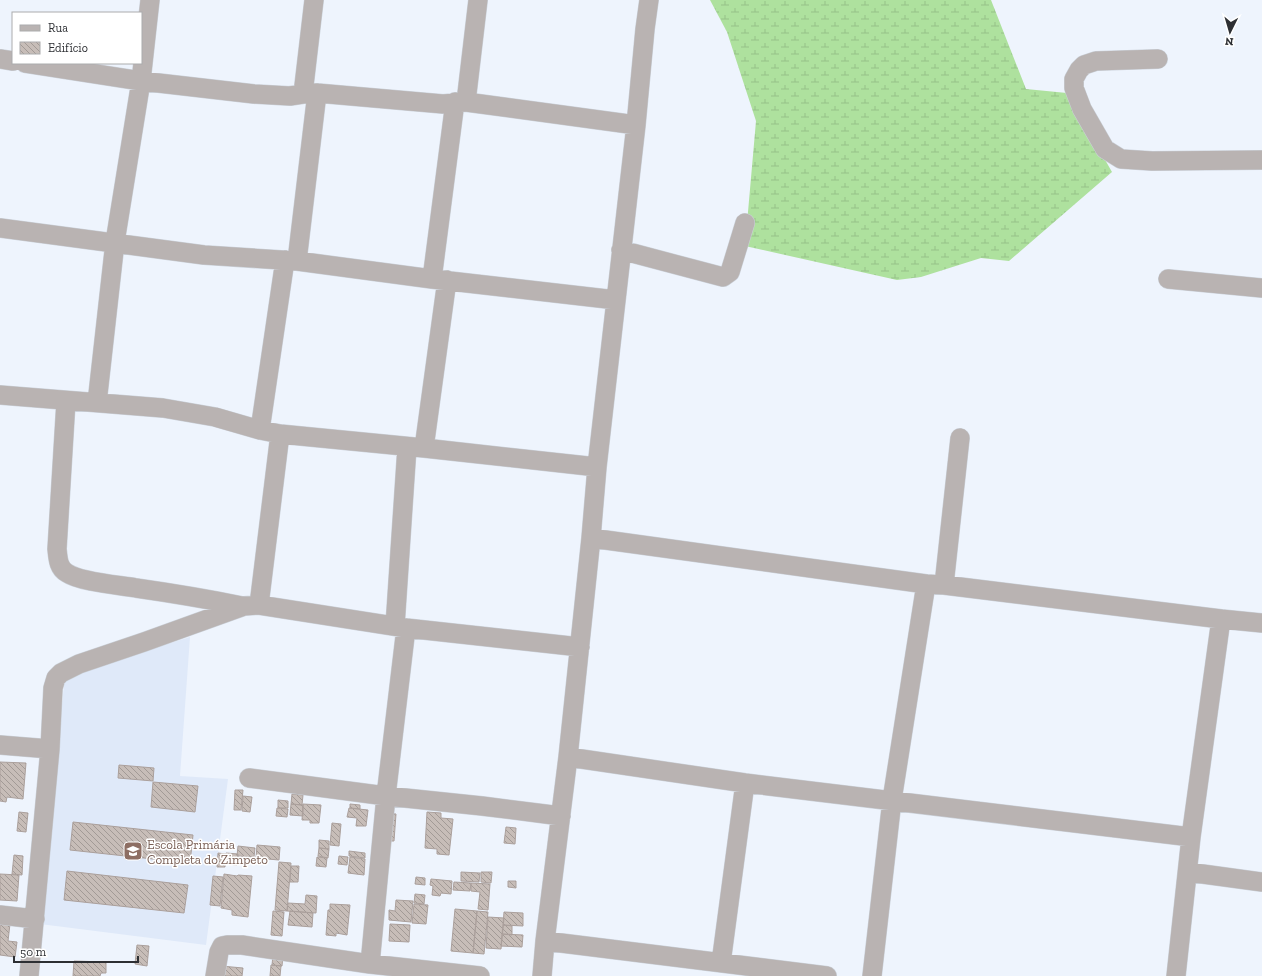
<svg xmlns="http://www.w3.org/2000/svg" width="1262" height="976" font-family="'Zilla Slab',serif">
<defs>
<pattern id="wetland-marsh" width="20" height="14" patternUnits="userSpaceOnUse"><rect width="20" height="14" fill="#aee19e"/><path d="M1 5h8M5 5V1M11 12h8M15 12V8" fill="none" stroke="#96c189"/></pattern>
<pattern id="building-back-hatch" width="6" height="6" patternUnits="userSpaceOnUse"><rect width="6" height="6" fill="#c7bdb8"/><path d="M-1 5l2 2M0 0l6 6M5-1l2 2" fill="none" stroke="#a29a96"/></pattern>
</defs>
<rect width="100%" height="100%" fill="#eef4fd"/>
<!-- built -->
<path fill="#dfe9f9" d="M190,637L180,776L228,779L206,945L40,924L65,675Z"/>
<!-- wetland -->
<path fill="url(#wetland-marsh)" d="M710,0H991L1026,89L1067,93L1112,172L1009,261L981,258L921,277L897,280L745,246L756,121L727,32Z"/>
<!-- building -->
<path fill="url(#building-back-hatch)" stroke="#aba09c" d="M0,762L26,763L23,799L7,797L6,802L0,801Z
M119,765L154,768L153,781L118,778Z
M153,782L198,786L195,812L151,807Z
M235,790H243L241,810H234Z
M292,794L303,795L302,805L291,804Z
M243,796L252,797L250,812L242,811Z
M278,800L288,801V808H278Z
M291,804L303,805V816L290,815Z
M303,804L321,805L319,823H310V820H302Z
M350,804L360,805V809L350,808Z
M277,808L288,809L287,817L276,816Z
M349,808L368,810L366,826H356L357,818L347,817Z
M19,812L28,813L26,832L17,831Z
M427,812L441,813V818L453,819L449,855L437,854V849L425,848Z
M387,813L396,814L394,841H385Z
M73,822L193,835L190,863L70,850Z
M332,823L341,824L339,846L330,845Z
M506,827L516,828L515,844L504,843Z
M319,840L329,841V849L319,848Z
M257,845L280,847L279,860L256,858Z
M238,846L255,848L254,857L237,856Z
M319,848L329,849L328,858L318,856Z
M349,851L365,853V858L349,856Z
M218,853L226,854L225,867H217Z
M226,853L238,854L237,865L225,864Z
M14,855L23,856L22,875L12,874Z
M339,856L348,857L347,865L338,864Z
M317,857L327,858L326,867L316,866Z
M350,857L365,859L364,875L348,873Z
M279,862L291,863L287,911L275,910Z
M291,866H299L298,882H290Z
M67,871L188,885L184,913L64,900Z
M461,872L480,873L479,882L461,881Z
M481,872H492L491,883L481,882Z
M0,874L19,875L17,901L0,900Z
M224,874L237,876L238,875L252,876L248,917L232,915V910L221,908Z
M213,876L223,877L220,906L210,905Z
M416,877L425,878V885L415,884Z
M431,879L452,881L451,894L441,893L440,896L432,895L433,886L430,885Z
M508,881H516V888L508,887Z
M454,882L471,883L470,891L453,890Z
M471,883L490,884L488,910L478,909L480,892L471,891Z
M415,894L425,895L424,904L414,903Z
M306,895L317,896L316,913L287,911L288,903L305,904Z
M396,900L413,901L411,922L389,920V910L395,911Z
M330,904L350,905L347,935L336,933V936L326,935L328,910H330Z
M414,904L428,905L426,924L412,923Z
M455,909L477,911L473,953L451,951Z
M273,911L284,912L282,936L271,935Z
M290,911L313,913L312,927L288,925Z
M477,911L488,912L484,954L473,953Z
M504,912L523,913V926L503,925Z
M488,917L504,918L501,949L486,948Z
M0,922L10,924L8,941L17,942L15,957L0,955Z
M390,924L410,925L409,942L389,941Z
M503,925L512,926V935L502,934Z
M502,934L523,935L522,947L501,946Z
M137,945L149,946L147,966L135,964Z
M273,955L283,956L282,966L272,965Z
M74,961L106,962V973H101L100,976H73Z
M271,965L281,966L280,976H270Z
M221,966L243,968L242,976H220Z"/>
<g fill="none" stroke-linecap="round" stroke-linejoin="round">
<!-- minor casing -->
<g stroke="#cbd1d9" stroke-width="20">
<path id="minor" d="M0,59L13,61
M1158,59L1096,61L1084,65L1079,70L1074,79V88L1082,109L1105,149L1121,159L1152,161L1262,160
M25,63L141,81L254,94L290,96L303,94L317,93L443,104L466,102L636,125
M303,94L314,0
M466,102L478,0
M0,228L204,255L297,261L432,279L616,300
M621,250L723,277L730,272L745,223
M297,261L317,93
M432,279L455,102
M1168,279L1262,288
M0,395L163,408L215,417L260,430L280,434L424,448L597,467
M66,401L57,549C58,558 58,568 67,573C80,582 119,585 136,588C171,593 207,599 242,606
M97,403L115,242L141,81L150,0
M260,430L285,260
M424,448L447,280
M591,538L926,584L944,585L1221,619L1262,623
M944,585L960,438
M259,605L280,434
M395,626L407,447
M0,745L50,749
M568,757L745,783L1191,837
M249,778L386,796L482,806L561,816
M1188,872L1262,882
M0,915L35,919
M545,941L827,976
M721,963L745,783
M370,964L386,796L406,628
M29,976L50,749L53,688L56,678L61,673L79,664L144,642L244,606L259,605L406,628L580,647
M215,976L219,952L222,946L227,945H242L370,964L480,976
M542,976L545,941L568,757L591,538L597,467L636,125L645,29L649,0
M872,976L892,800L926,584
M1176,976L1191,837L1221,619"/>
</g>
<!-- minor -->
<use href="#minor" stroke="#b9b3b2" stroke-width="19"/>
</g>
<!-- icons -->
<defs>
<g id="school-square" transform="scale(1)"><rect x="-9" y="-9" width="18" height="18" rx="4" fill="#8d6e63" stroke="#fff"/><path d="M0-5L7-2L0 1L-7-2ZM-4 1L0 2.5L4 1V4Q0 6-4 4Z" fill="#fff"/></g>
</defs>
<g fill-rule="evenodd">
<use href="#school-square" x="133" y="851"/>
</g>
<g text-anchor="middle" stroke-width="3" stroke-linejoin="round" paint-order="stroke">
<!-- education labels -->
<g font-size="13" fill="#785e54" stroke="#fff" text-anchor="start">
<text x="147" y="849">Escola Primária<tspan x="147" dy="15">Completa do Zimpeto</tspan></text>
</g>
</g>
<!-- legend -->
<rect x="12" y="12" width="130" height="52" fill="#ffffff" stroke="#abacad"/>
<rect x="20" y="25" width="20" height="6" fill="#b9b3b2" stroke="#abacad"/>
<text x="48" y="32" font-size="12" fill="#2d2f33">Rua</text>
<rect x="20" y="42" width="20" height="12" fill="url(#building-back-hatch)" stroke="#abacad"/>
<text x="48" y="52" font-size="12" fill="#2d2f33">Edifício</text>
<!-- north arrow -->
<g transform="translate(1230 32) rotate(185)" stroke="#ffffff" stroke-width="3" paint-order="stroke">
<path d="M0-3L7 15L0 10L-7 15Z" fill="#2d2f33"/>
<text y="-6" font-size="11" font-weight="bold" text-anchor="middle" fill="#2d2f33">N</text>
</g>
<!-- scale -->
<path d="M14 956v6h124v-6" fill="none" stroke="#2d2f33" stroke-width="2"/>
<text x="20" y="956" font-size="12" fill="#2d2f33" stroke="#ffffff" stroke-width="3" paint-order="stroke">50 m</text>
</svg>
